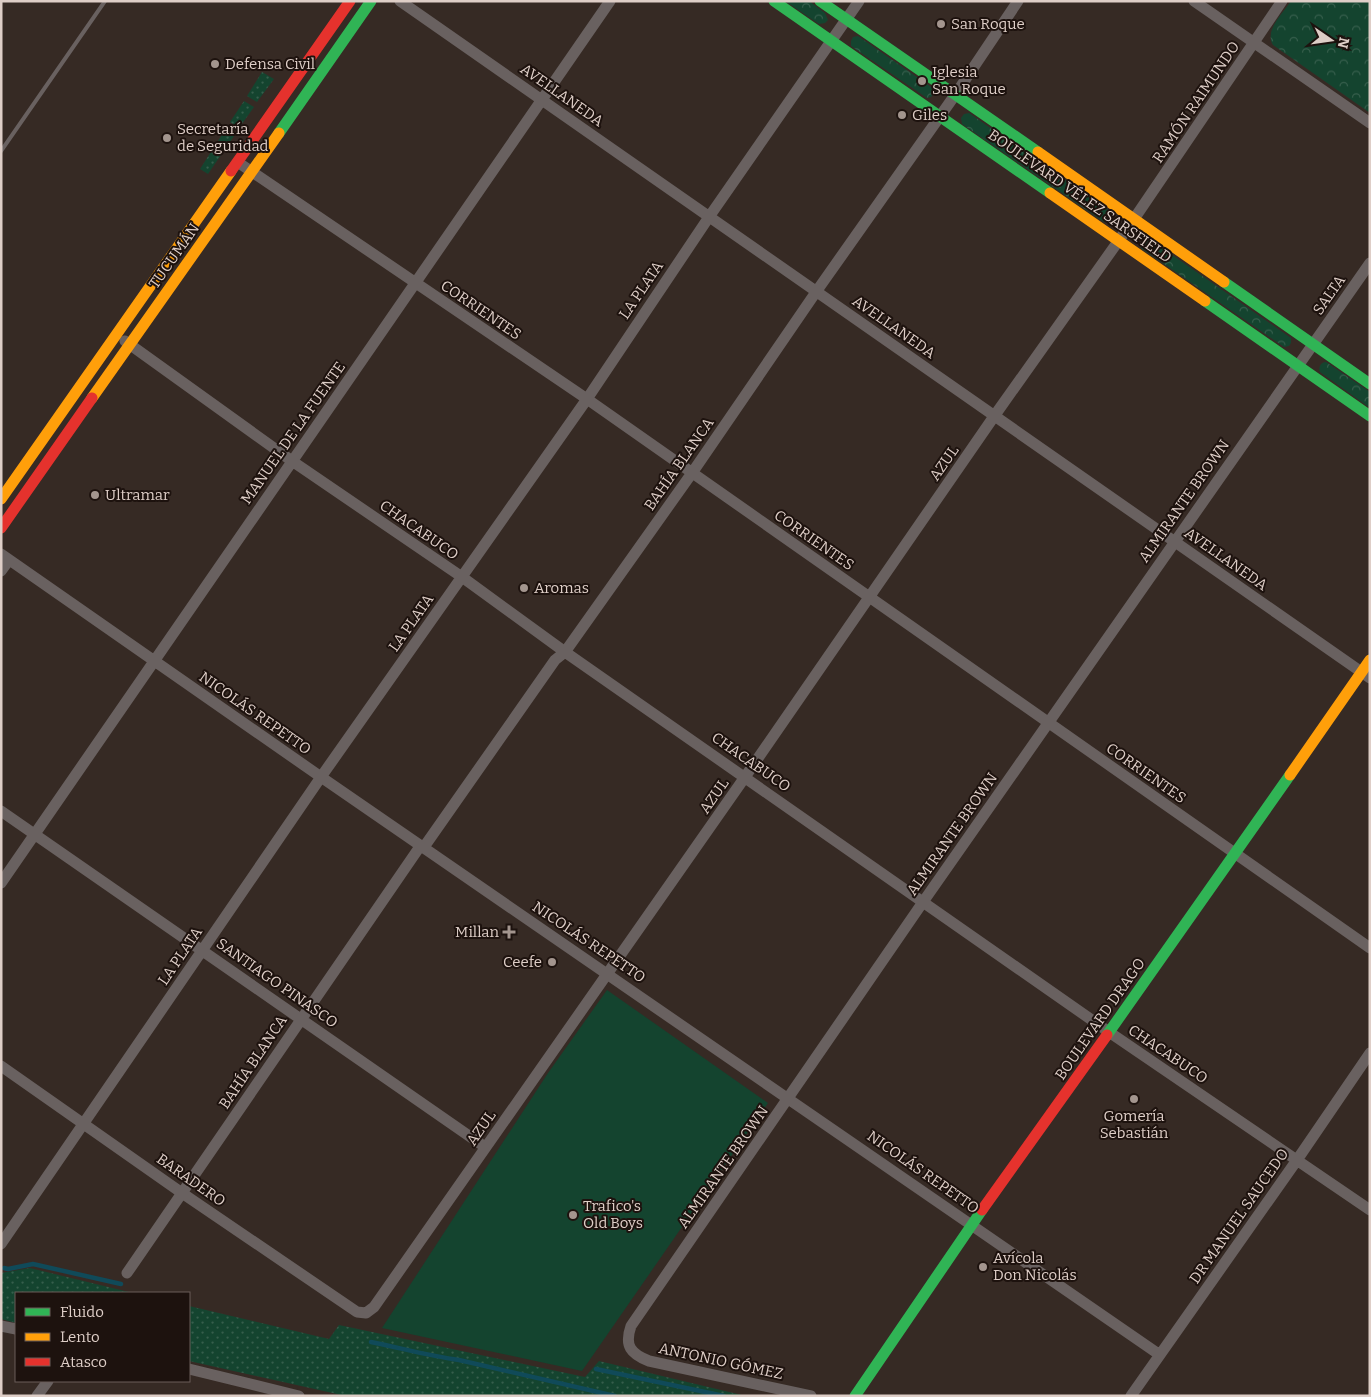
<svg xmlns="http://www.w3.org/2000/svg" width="1371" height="1397" font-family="Bitter,serif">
<defs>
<pattern id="grass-dots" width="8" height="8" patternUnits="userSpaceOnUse" patternTransform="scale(1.25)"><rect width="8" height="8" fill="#14442f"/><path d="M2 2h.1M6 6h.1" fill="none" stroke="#365e4c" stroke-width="1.8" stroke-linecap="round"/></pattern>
<pattern id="park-crowns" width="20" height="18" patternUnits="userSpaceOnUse" patternTransform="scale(1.25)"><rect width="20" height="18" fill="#14442f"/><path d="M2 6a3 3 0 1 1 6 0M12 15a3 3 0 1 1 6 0" fill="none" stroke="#365e4c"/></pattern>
</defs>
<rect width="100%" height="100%" fill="#362a24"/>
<!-- grass -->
<path fill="url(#grass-dots)" d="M262,72L274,79L257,102L247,96Z
M244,101L254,107L239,128L230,122Z
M227,127L236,133L208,174L200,169Z
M30,1268L133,1293H16V1323L1,1319V1273Z
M189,1306L329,1339L339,1325L585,1377L599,1361L746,1396H346L189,1361Z"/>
<!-- park -->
<path fill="url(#park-crowns)" d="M785,1H809L825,13L828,20L825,23L819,24Z
M1291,1H1370V113L1273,45C1264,31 1283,13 1291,1Z
M858,36L934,89V93L931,97L927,98L851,46V41L853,37Z
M969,113L1111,212C1112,218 1109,222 1104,222L962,124L961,118L964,114Z
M1148,238L1291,338V343L1289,346L1284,347L1141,248L1140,243L1143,239Z
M1326,362L1370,392V408L1320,372C1318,367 1321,362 1326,362Z"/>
<!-- garden -->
<path fill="#14442f" d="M607,990L768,1103L582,1371L382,1328L548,1073Z"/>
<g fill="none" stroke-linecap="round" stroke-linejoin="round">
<!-- stream -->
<path stroke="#104a59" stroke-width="4.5" d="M4,1268L8,1269L33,1264L121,1284
M371,1342C401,1348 429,1356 459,1360L615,1396
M596,1369L724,1396"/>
<!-- street -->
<path stroke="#696160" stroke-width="11" d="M400,1L1370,678
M1194,1L1370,123
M239,163L587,399L1370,948
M125,341L292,461L462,577L565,652L1109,1032L1370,1210
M1,554L321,777L1160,1355
M1,571L9,560
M1,811L485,1147
M424,847L555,660L565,652L692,473L816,292L955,95L1018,1
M1,883L610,1
M1,1066L182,1193L357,1312L366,1313L374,1307L745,777L995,415L1134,219L1282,1
M1,1244L321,777L587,399L709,217L859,1
M127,1273L421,845
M1,1326L16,1329
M189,1369L299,1396
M37,1396L48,1381
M811,1396L649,1361C631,1354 624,1346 631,1326L923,902L1370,263
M1131,1396L1297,1160L1370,1053"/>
<!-- fast -->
<path stroke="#30b455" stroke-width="11" d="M774,1L1050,193
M820,1L1038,152
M279,133L371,1
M1224,282L1370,384
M1205,301L1370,416
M1107,1035L1290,775
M855,1396L982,1210"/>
<!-- slow -->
<path stroke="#ff9f0a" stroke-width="11" d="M1038,152L1224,282
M1050,193L1205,301
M92,398L279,133
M1,499L231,171
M1290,775L1370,660"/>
<!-- jam -->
<path stroke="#e5322d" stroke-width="11" d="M231,171L350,1
M1,528L92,398
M982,1210L1107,1035"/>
<!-- rail -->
<path stroke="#696160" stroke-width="4" d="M1,151L105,1"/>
</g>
<!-- markers -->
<g fill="#a3958e" stroke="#1d120e" stroke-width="2">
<circle cx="941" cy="24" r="5"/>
<circle cx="215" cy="64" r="5"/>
<circle cx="922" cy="81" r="5"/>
<circle cx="902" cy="115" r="5"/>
<circle cx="167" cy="138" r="5"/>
<circle cx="95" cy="495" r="5"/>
<circle cx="524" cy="588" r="5"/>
<path d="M506.5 924.5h5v5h5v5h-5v5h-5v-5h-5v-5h5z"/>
<circle cx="552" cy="962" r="5"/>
<circle cx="1134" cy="1099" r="5"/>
<circle cx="573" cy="1215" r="5"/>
<circle cx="983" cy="1267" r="5"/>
</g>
<g text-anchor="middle" stroke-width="4" stroke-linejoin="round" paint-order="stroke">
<!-- poi labels -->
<g font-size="15" fill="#decec7" stroke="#1d120e" text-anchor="start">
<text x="951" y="29">San Roque</text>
<text x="225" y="69">Defensa Civil</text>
<text x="932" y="77">Iglesia<tspan x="932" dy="17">San Roque</tspan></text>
<text x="912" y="120">Giles</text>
<text x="177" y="134">Secretaría<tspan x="177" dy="17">de Seguridad</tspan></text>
<text x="105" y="500">Ultramar</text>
<text x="534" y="593">Aromas</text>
<text x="499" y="937" text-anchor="end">Millan</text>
<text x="542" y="967" text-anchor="end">Ceefe</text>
<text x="1134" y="1121" text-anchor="middle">Gomería<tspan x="1134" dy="17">Sebastián</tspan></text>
<text x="583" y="1211">Trafico's<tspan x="583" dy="17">Old Boys</tspan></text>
<text x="993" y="1263">Avícola<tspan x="993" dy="17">Don Nicolás</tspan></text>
</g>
<!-- street labels -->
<g font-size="15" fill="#decec7" stroke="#1d120e">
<text transform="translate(562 95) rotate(35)" y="5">AVELLANEDA</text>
<text transform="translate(1196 102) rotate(-56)" y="5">RAMÓN RAIMUNDO</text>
<text transform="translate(1080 196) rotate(35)" y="5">BOULEVARD VÉLEZ SARSFIELD</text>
<text transform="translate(174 256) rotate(-55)" y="5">TUCUMÁN</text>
<text transform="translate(641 290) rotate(-56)" y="5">LA PLATA</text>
<text transform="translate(1329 295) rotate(-55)" y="5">SALTA</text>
<text transform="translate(481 310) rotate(34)" y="5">CORRIENTES</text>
<text transform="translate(894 327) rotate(35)" y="5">AVELLANEDA</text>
<text transform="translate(293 433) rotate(-55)" y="5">MANUEL DE LA FUENTE</text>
<text transform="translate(944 463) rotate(-55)" y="5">AZUL</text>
<text transform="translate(679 464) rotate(-55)" y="5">BAHÍA BLANCA</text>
<text transform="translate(1184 501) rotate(-55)" y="5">ALMIRANTE BROWN</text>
<text transform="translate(419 530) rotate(35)" y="5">CHACABUCO</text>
<text transform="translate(814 540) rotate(35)" y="5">CORRIENTES</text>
<text transform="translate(1226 559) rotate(35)" y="5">AVELLANEDA</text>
<text transform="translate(411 623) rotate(-55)" y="5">LA PLATA</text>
<text transform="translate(255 713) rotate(35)" y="5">NICOLÁS REPETTO</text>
<text transform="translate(751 762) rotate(35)" y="5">CHACABUCO</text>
<text transform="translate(1146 773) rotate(35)" y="5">CORRIENTES</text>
<text transform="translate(714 796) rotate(-55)" y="5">AZUL</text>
<text transform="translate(952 834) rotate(-55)" y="5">ALMIRANTE BROWN</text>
<text transform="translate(589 942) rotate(34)" y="5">NICOLÁS REPETTO</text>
<text transform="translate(180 956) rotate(-56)" y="5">LA PLATA</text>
<text transform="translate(277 983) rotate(35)" y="5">SANTIAGO PINASCO</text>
<text transform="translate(1100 1019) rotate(-55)" y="5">BOULEVARD DRAGO</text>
<text transform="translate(1168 1054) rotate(34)" y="5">CHACABUCO</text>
<text transform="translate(253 1062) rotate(-56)" y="5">BAHÍA BLANCA</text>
<text transform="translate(481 1128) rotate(-55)" y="5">AZUL</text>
<text transform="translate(723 1167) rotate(-55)" y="5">ALMIRANTE BROWN</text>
<text transform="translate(923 1172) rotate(35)" y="5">NICOLÁS REPETTO</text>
<text transform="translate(191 1180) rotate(35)" y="5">BARADERO</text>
<text transform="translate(1239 1216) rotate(-55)" y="5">DR MANUEL SAUCEDO</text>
<text transform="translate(721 1361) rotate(12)" y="5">ANTONIO GÓMEZ</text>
</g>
</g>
<!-- border -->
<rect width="1371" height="1397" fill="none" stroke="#decec7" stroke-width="5"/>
<!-- legend -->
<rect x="15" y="1292" width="175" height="90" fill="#1d120e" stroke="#6a5d58"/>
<rect x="25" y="1308" width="25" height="8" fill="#30b455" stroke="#6a5d58"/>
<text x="60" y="1317" font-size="15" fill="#decec7">Fluido</text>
<rect x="25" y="1333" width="25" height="8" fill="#ff9f0a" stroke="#6a5d58"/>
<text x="60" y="1342" font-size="15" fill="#decec7">Lento</text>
<rect x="25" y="1358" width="25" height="8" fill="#e5322d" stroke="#6a5d58"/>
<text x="60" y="1367" font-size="15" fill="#decec7">Atasco</text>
<!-- north arrow -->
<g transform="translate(1331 40) rotate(103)" stroke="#1d120e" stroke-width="4" paint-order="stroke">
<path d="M0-4L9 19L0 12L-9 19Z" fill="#decec7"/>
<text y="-8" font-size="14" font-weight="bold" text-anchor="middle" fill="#decec7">N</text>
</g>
</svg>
